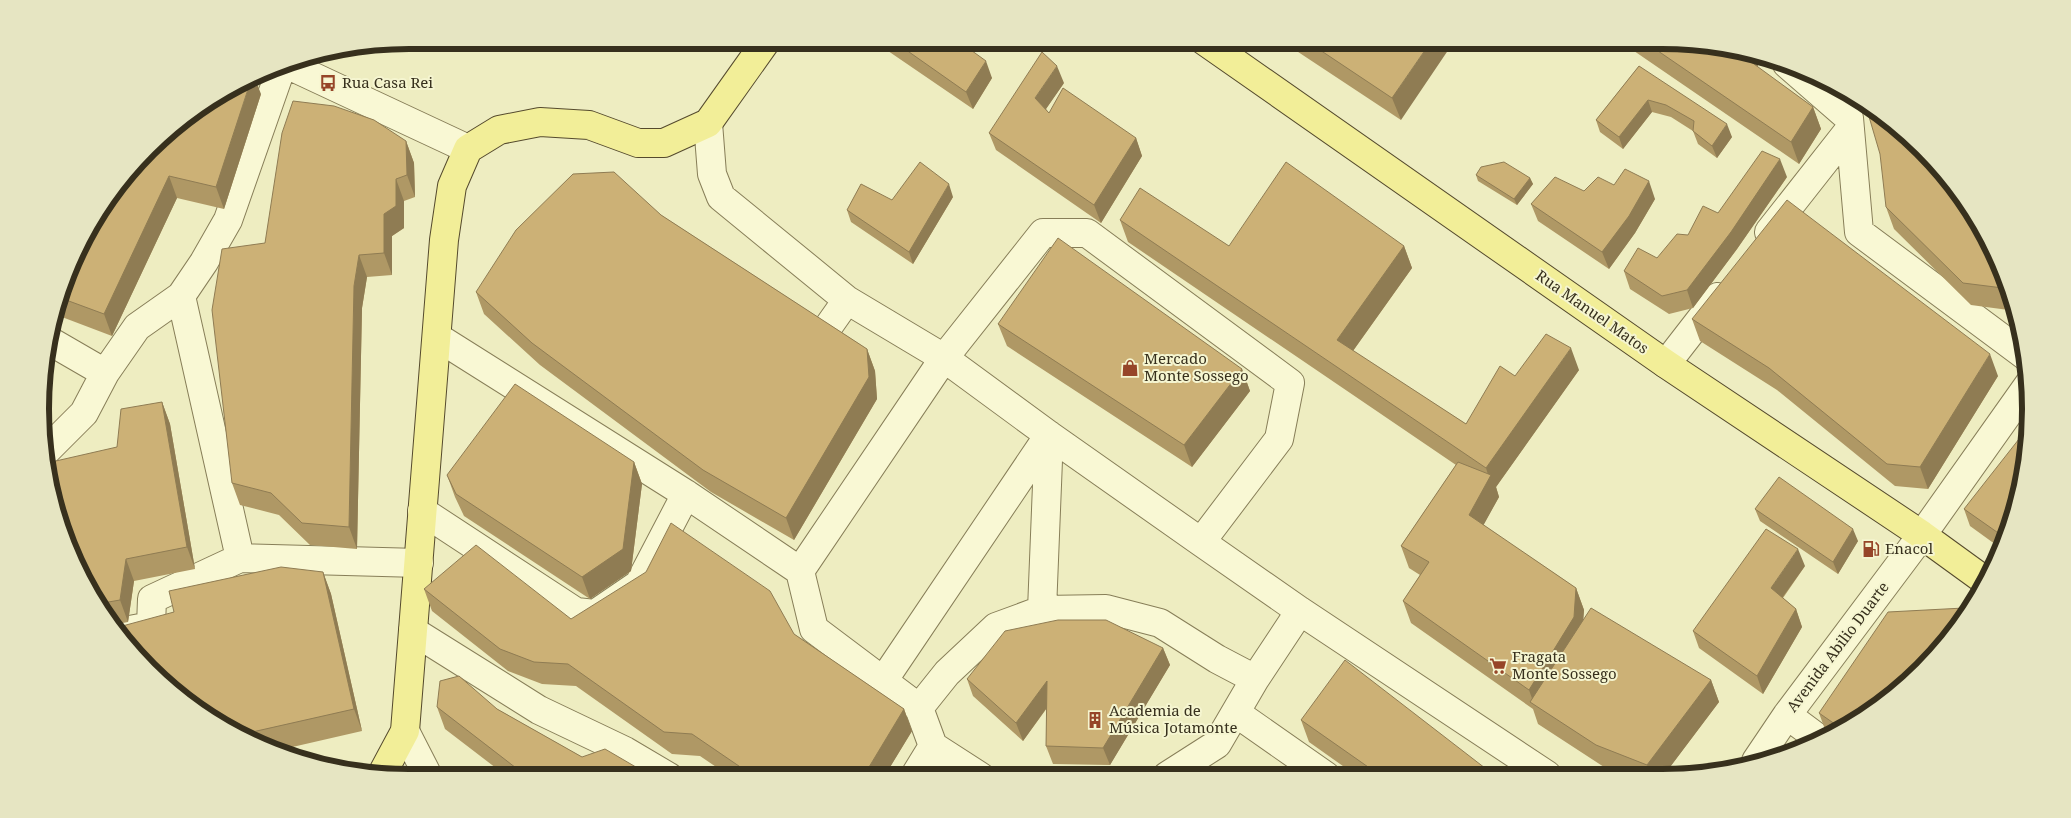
<svg xmlns="http://www.w3.org/2000/svg" width="2071" height="818" font-family="'Noto Serif',serif">
<rect width="100%" height="100%" fill="#eeedc1"/>
<g fill="none" stroke-linecap="round" stroke-linejoin="round">
<!-- minor casing -->
<g stroke="#877e58" stroke-width="30">
<path id="minor" d="M284,63L468,149
M1787,64L1849,118L1859,232L2027,357
M708,123L712,174L721,197L847,300L944,358L1049,435L1201,542L1300,611L1547,775
M1769,232L1850,129
M437,337L686,494L800,571
M821,337L847,300
M48,340L105,373
M1666,364L1718,297
M1049,435L1042,610L1106,609L1160,623L1217,659L1255,679
M46,451L84,413L105,373L137,327L181,296
M422,511L576,612L595,614L639,584L686,494
M240,558L181,296L204,262L228,220L283,63
M413,631L539,710L625,751L669,777
M119,632L151,626L152,599L240,558L419,563
M883,681L1049,435
M919,708L947,673L996,627L1042,610
M1236,713L1326,776
M1787,715L1822,741
M405,731L429,778
M933,746L919,708L814,629L800,571L944,358L1043,233H1087L1290,383L1279,439L1201,542
M1756,761L1787,715L1922,535L2029,384
M1167,776L1217,744L1255,679L1300,611
M914,777L933,746L981,777"/>
</g>
<!-- major casing -->
<g stroke="#554a2d" stroke-width="30">
<path id="major" d="M1203,40L1666,364L1922,535L1984,580
M382,774L405,731L444,240L452,186L468,149L499,130L540,122L589,125L638,143H664L708,123L767,40"/>
</g>
<!-- minor -->
<use href="#minor" stroke="#f9f8d4" stroke-width="28"/>
<!-- major -->
<use href="#major" stroke="#f2ee98" stroke-width="28"/>
</g>
<!-- wall -->
<path fill="#af9865" d="M872,40H957L992,78L973,109Z
M1280,40H1396L1401,120Z
M1618,40H1662L1758,53L1763,55V56L1757,67L1813,107L1821,129L1799,164Z
M1639,66L1732,137L1717,158L1698,144L1693,131L1671,117L1652,112L1623,149L1600,132L1596,120Z
M1064,83L1046,109L1049,113L1136,138L1142,156L1101,223L996,150L989,133Z
M261,94L224,209L177,198L112,336L54,314L60,290L89,225Z
M406,141L414,163L415,197L404,201V228L392,236V275L367,277L362,308L357,549L310,545L279,515L240,505L232,483L265,243Z
M1476,175L1530,178L1533,184L1517,205L1478,181Z
M1787,177L1737,249L1693,308L1669,314L1630,289L1624,271L1657,258L1718,213Z
M1614,185L1655,199L1635,233L1609,269L1538,221L1531,204Z
M953,197L913,264L851,222L847,210L892,200Z
M1886,207L1982,225L2012,291L2016,311L1971,305L1894,229Z
M661,215L867,349L875,371L877,399L794,540L711,492L540,365L484,314L476,292Z
M1120,220L1229,246H1404L1412,268L1353,351L1466,424L1515,376L1579,370L1496,487L1499,497L1483,525L1576,588L1584,610L1583,620L1711,680L1719,702L1664,775H1624L1604,767L1538,724L1533,709L1411,623L1403,601L1420,575L1409,568L1401,546L1456,465L1128,242Z
M1692,319L1998,376L1928,489L1895,486L1777,390L1700,341Z
M998,324L1242,369L1250,391L1192,467L1007,346Z
M162,402L170,424L195,569L134,581L128,622L112,625L102,614L68,550L117,447Z
M634,462L642,484L631,571L590,599L464,516L455,497L447,475Z
M2018,505L1999,547L1970,526L1964,509Z
M1755,509L1858,541L1838,574L1760,521Z
M1805,566L1783,598L1796,609L1802,627L1763,694L1699,648L1693,631Z
M323,572L331,594L362,731L275,751L246,740L185,702Z
M424,589L571,619L794,634L904,709L912,731L884,777H731L700,756L672,754L576,686L542,684L508,671L432,611Z
M1163,648L1170,665L1110,765L1053,764L1046,746L1047,708L1023,741L973,696L967,679Z
M1906,686L1830,737L1827,735L1819,713Z
M437,707L497,709L582,757L653,777L509,778L445,729Z
M1301,720L1494,775L1357,776L1309,742Z"/>
<!-- shaded-wall -->
<path fill="#8f7c53" d="M1432,40H1455L1401,120L1392,98Z
M1746,51L1758,53L1763,55V56L1751,78L1743,56Z
M986,61L992,78L973,109L966,92Z
M1057,66L1064,83L1041,116L1035,98Z
M254,76L261,94L224,209L216,187L252,77Z
M1648,100L1652,112L1623,149L1619,137Z
M1813,107L1821,129L1799,164L1791,142Z
M1727,124L1732,137L1717,158L1712,146Z
M1136,138L1142,156L1101,223L1094,205Z
M406,141L414,163L415,197L407,175Z
M1780,159L1787,177L1737,249L1693,308L1687,290Z
M169,176L177,198L112,336L104,314Z
M1530,178L1533,184L1517,205L1514,199Z
M396,179L404,201V228L392,236V275L384,253V214Z
M1649,181L1655,199L1635,233L1609,269L1602,252Z
M949,184L953,197L913,264L909,252Z
M1404,246L1412,268L1345,362L1337,340Z
M359,255L367,277L362,308L357,549L349,527L354,286Z
M1571,348L1579,370L1496,487L1499,497L1477,537L1469,515L1489,478L1486,468Z
M867,349L875,371L877,399L794,540L786,518Z
M1990,354L1998,376L1928,489L1920,467Z
M1242,369L1250,391L1192,467L1184,445Z
M162,402L170,424L195,569L187,547Z
M634,462L642,484L631,571L590,599L582,577Z
M1853,529L1858,541L1838,574L1833,562Z
M1798,549L1805,566L1777,605L1771,588Z
M126,559L134,581L128,622L120,600Z
M323,572L331,594L362,731L354,709Z
M1576,588L1584,610L1582,639L1534,704L1529,690Z
M1796,609L1802,627L1763,694L1757,676Z
M1163,648L1170,665L1110,765L1103,748Z
M1711,680L1719,702L1664,775H1650L1647,765Z
M1047,681L1053,699L1023,741L1016,723Z
M904,709L912,731L884,777H863Z"/>
<!-- building -->
<path fill="#ccb176" stroke="#8f7c53" d="M892,40H957L986,61L966,92Z
M1305,40H1396L1399,42L1401,40H1432L1392,98Z
M1642,40H1662L1746,51L1743,56L1813,107L1791,142Z
M1042,52L1057,66L1035,98L1049,113L1063,88L1136,138L1094,205L989,133Z
M1639,66L1727,124L1712,146L1693,131L1694,121L1666,105L1648,100L1619,137L1596,120Z
M252,77L216,187L169,176L104,314L58,297L60,290L89,225L166,131L225,89Z
M293,101L334,106L374,120L406,141L407,175L396,179V206L384,214V253L359,255L354,286L349,527L302,523L271,493L232,483L212,310L222,249L265,243L282,133Z
M1865,103L1887,116L1940,166L1982,225L2011,289L1963,283L1886,207L1880,154Z
M1762,151L1780,159L1731,232L1687,290L1662,296L1624,271L1638,248L1657,258L1677,234L1688,235L1703,206L1718,213Z
M920,162L949,184L909,252L847,210L861,184L892,200Z
M1286,162L1404,246L1337,340L1466,424L1500,366L1515,376L1546,334L1571,348L1486,468L1120,220L1140,188L1229,246Z
M1504,162L1530,178L1514,199L1476,175L1481,167Z
M1625,169L1649,181L1629,216L1602,252L1531,204L1555,177L1584,191L1598,177L1614,185Z
M614,172L661,215L867,349L869,377L786,518L703,470L532,343L476,292L516,230L573,174Z
M1787,200L1990,354L1920,467L1887,464L1769,368L1692,319Z
M1058,238L1242,369L1184,445L998,324Z
M515,384L634,462L623,549L582,577L456,494L447,475Z
M162,402L187,547L126,559L120,600L97,604L68,550L47,481V463L117,447L121,409Z
M2030,425V433L2018,505L2004,537L1964,509Z
M1458,462L1491,475L1469,515L1576,588L1574,617L1529,690L1403,601L1429,562L1401,546Z
M1779,477L1853,529L1833,562L1755,509Z
M671,523L770,591L794,634L904,709L863,777H755L692,734L664,732L568,664L534,662L500,649L424,589L476,545L571,619L646,572Z
M1766,529L1798,549L1771,588L1796,609L1757,676L1693,631Z
M281,567L323,572L354,709L239,735L185,702L115,628L174,612L169,591Z
M1591,608L1711,680L1647,765L1596,745L1530,702Z
M1964,608L1970,612L1969,614L1906,686L1842,729L1819,713L1888,612Z
M1058,620H1106L1163,648L1103,748L1046,746L1047,681L1016,723L967,679L1005,631Z
M1345,660L1494,775L1381,776L1301,720Z
M459,676L497,709L582,757L605,749L653,777L529,778L437,707L440,681Z
M1296,769L1306,776H1291Z"/>
<!-- icons -->
<defs>
<g id="bus-bare" transform="scale(1.35)"><path d="M-5-6H5V4H4V6H2V4H-2V6H-4V4H-5ZM-3.5-4V0h7V-4ZM-3.5 1.2v1.5H-2V1.2ZM2 1.2v1.5H3.5V1.2Z" fill="#964528" stroke="#f5f5d0" stroke-width="2.5" paint-order="stroke"/></g>
<g id="shop-bare" transform="scale(1.35)"><path d="M-5-2.5h2.3a2.7 3.5 0 0 1 5.4 0H5L5.5 6h-11ZM-1.5-2.5h3a1.5 2.3 0 0 0-3 0Z" fill="#964528" stroke="#f5f5d0" stroke-width="2.5" paint-order="stroke"/></g>
<g id="fuel-bare" transform="scale(1.35)"><path d="M-5.5-6h7V0h2V4h1.3V-2.5L3-4.5l.8-.8L6-3V5H2.5V1h-1V6h-7ZM-4.2-4.7v3.2H.2V-4.7Z" fill="#964528" stroke="#f5f5d0" stroke-width="2.5" paint-order="stroke"/></g>
<g id="supermarket-bare" transform="scale(1.35)"><path d="M-6-5.5h2.5l.6 2H6L4.5 2H-2.5L-4.4-4H-6ZM-1.5 3.2a1.3 1.3 0 1 0 .1 0ZM3 3.2a1.3 1.3 0 1 0 .1 0Z" fill="#964528" stroke="#f5f5d0" stroke-width="2.5" paint-order="stroke"/></g>
<g id="building-bare" transform="scale(1.35)"><path d="M-4-6H4V6H1V3H-1V6H-4ZM-2.5-4.3h1.7v1.8h-1.7ZM.8-4.3h1.7v1.8H.8ZM-2.5-1h1.7V.8h-1.7ZM.8-1h1.7V.8H.8Z" fill="#964528" stroke="#f5f5d0" stroke-width="2.5" paint-order="stroke"/></g>
</defs>
<g fill-rule="evenodd">
<use href="#bus-bare" x="328" y="83"/>
<use href="#shop-bare" x="1130" y="368"/>
<use href="#fuel-bare" x="1871" y="549"/>
<use href="#supermarket-bare" x="1498" y="666"/>
<use href="#building-bare" x="1095" y="720"/>
</g>
<g text-anchor="middle" stroke-width="4" stroke-linejoin="round" paint-order="stroke">
<!-- poi labels -->
<g font-size="15" fill="#37301d" stroke="#f5f5d0" text-anchor="start">
<text x="342" y="88">Rua Casa Rei</text>
<text x="1144" y="364">Mercado<tspan x="1144" dy="17">Monte Sossego</tspan></text>
<text x="1885" y="554">Enacol</text>
<text x="1512" y="662">Fragata<tspan x="1512" dy="17">Monte Sossego</tspan></text>
<text x="1109" y="716">Academia de<tspan x="1109" dy="17">Música Jotamonte</tspan></text>
</g>
<!-- street labels -->
<g font-size="15" fill="#37301d" stroke="#f5f5d0">
<text transform="translate(1592 312) rotate(35)" y="5">Rua Manuel Matos</text>
<text transform="translate(1838 647) rotate(-53)" y="5">Avenida Abilio Duarte</text>
</g>
</g>
<!-- crop -->
<path d="M0 0H2071V818H0ZM409 49H1662A360 360 0 0 1 2022 409V409A360 360 0 0 1 1662 769H409A360 360 0 0 1 49 409V409A360 360 0 0 1 409 49Z" fill="#e6e5c2" fill-rule="evenodd"/>
<path fill="none" stroke="#37301d" stroke-width="6" d="M409 49H1662A360 360 0 0 1 2022 409V409A360 360 0 0 1 1662 769H409A360 360 0 0 1 49 409V409A360 360 0 0 1 409 49Z"/>
</svg>
